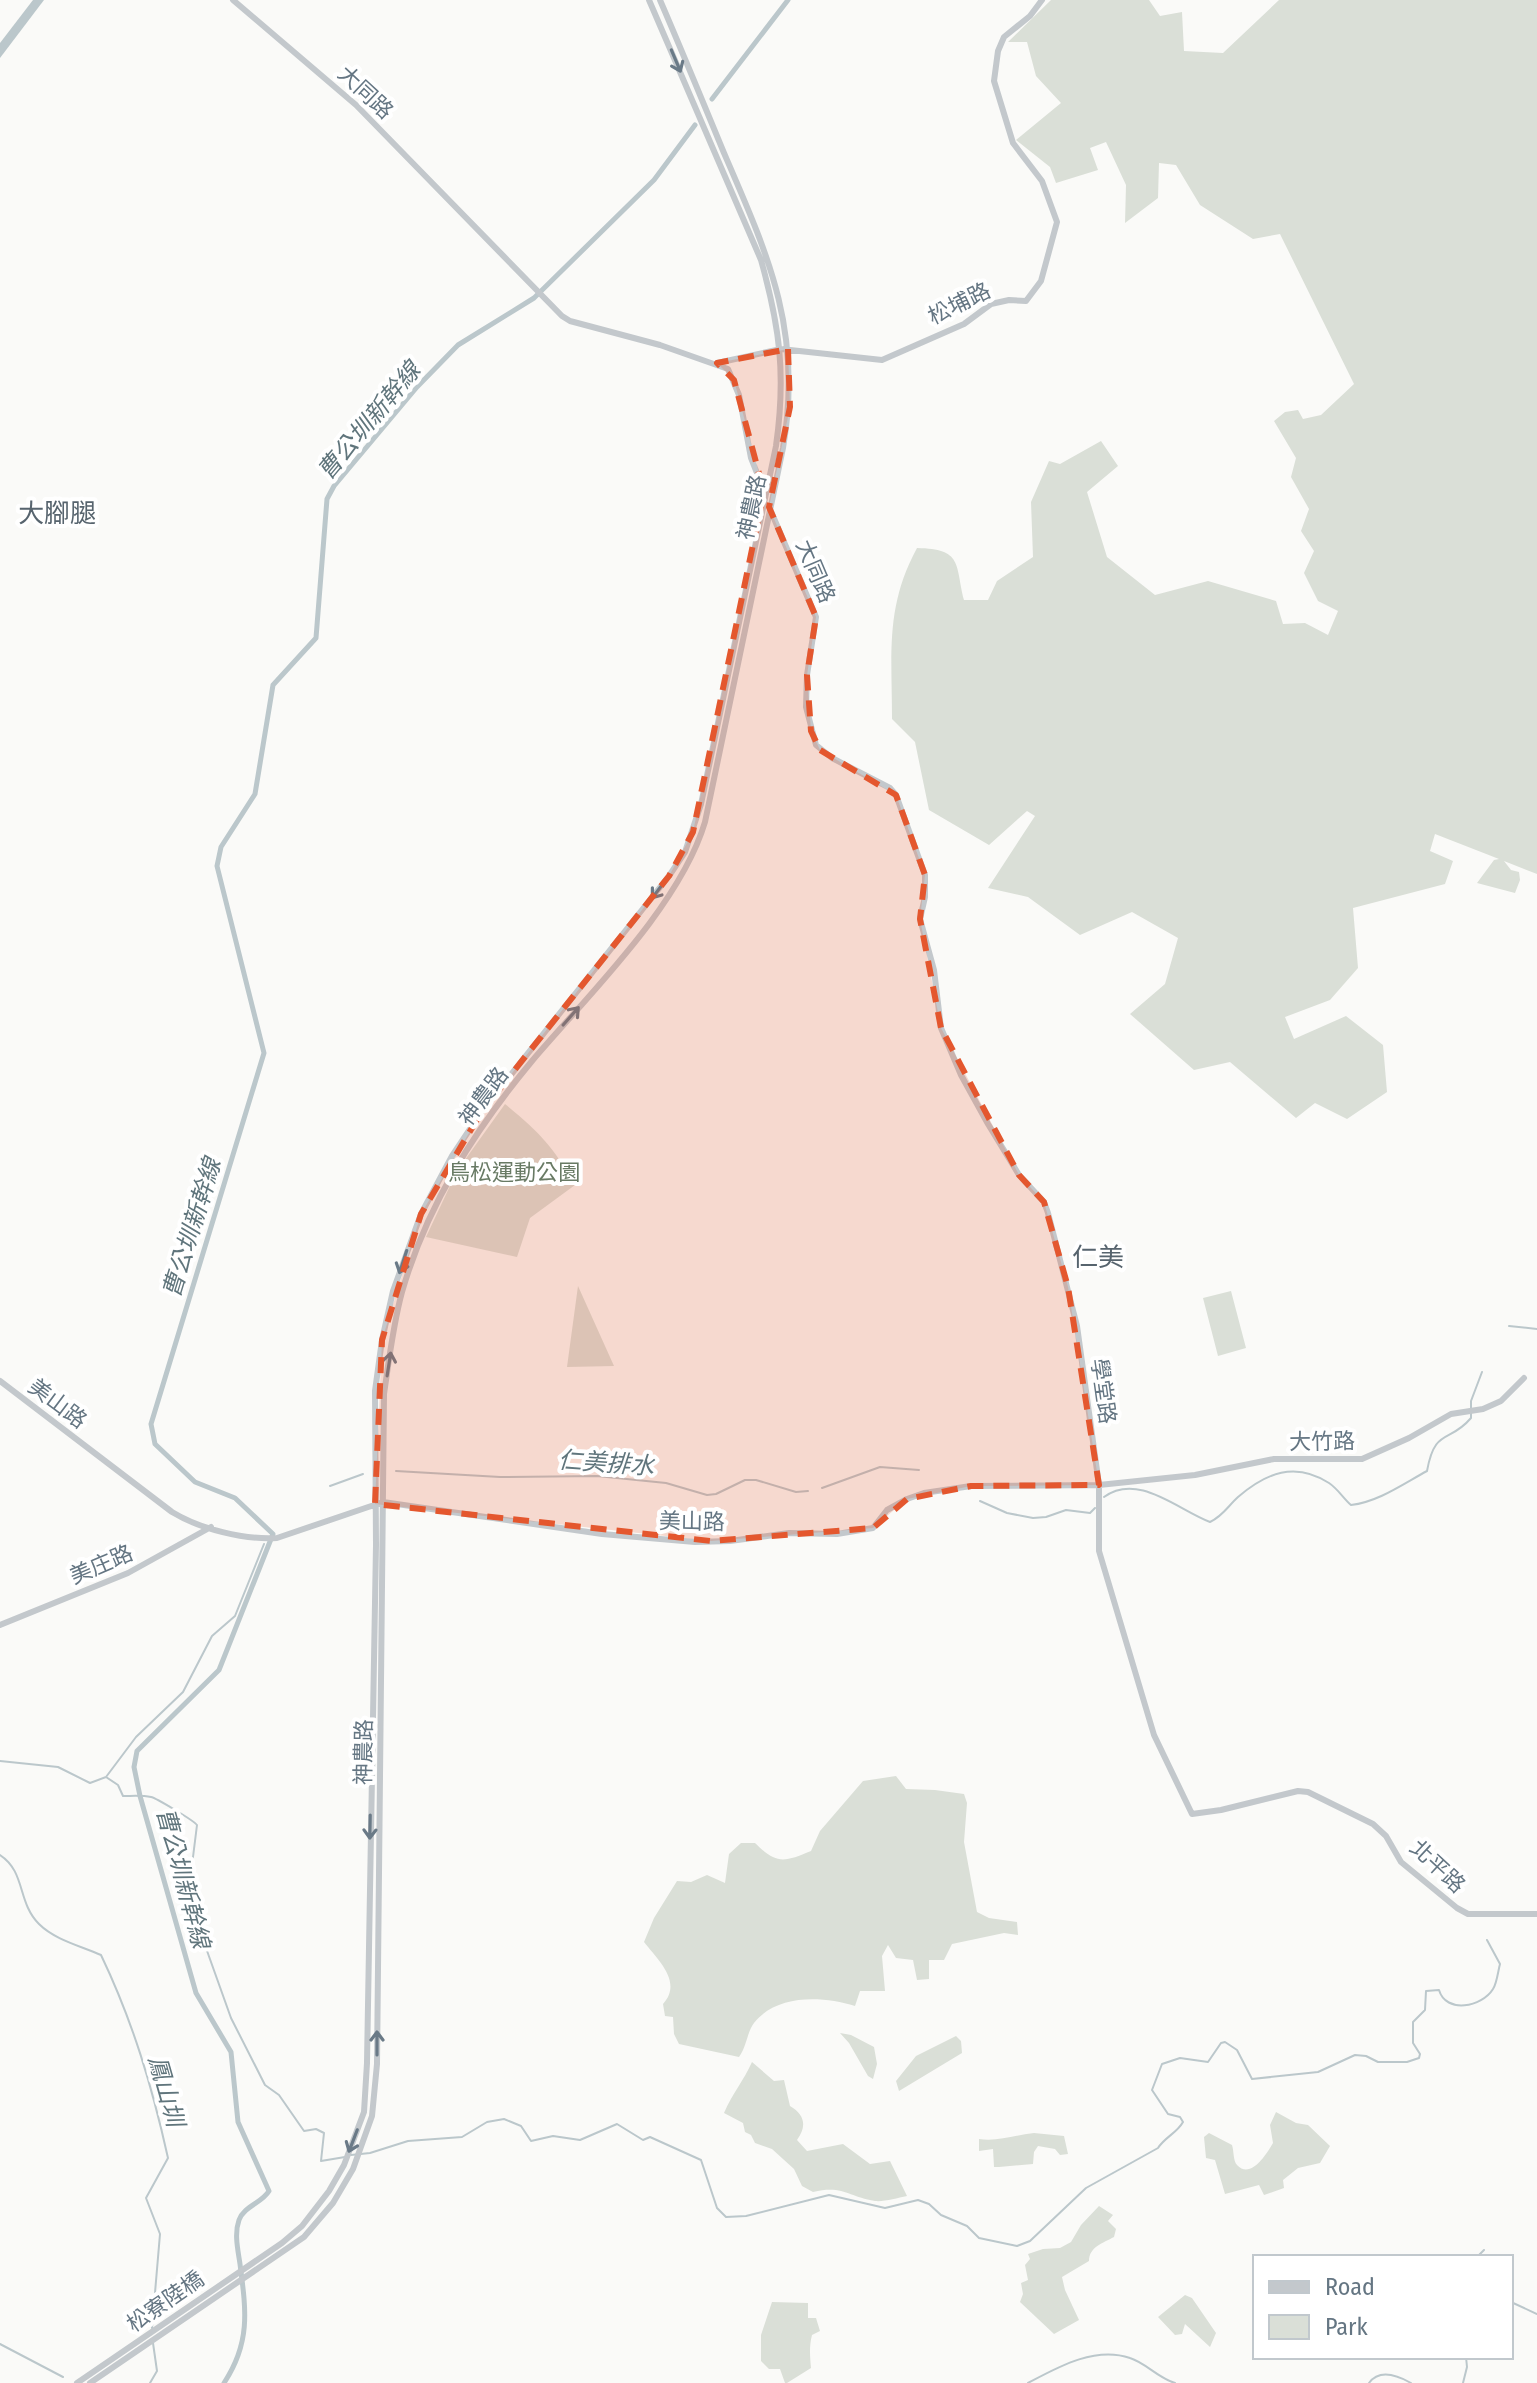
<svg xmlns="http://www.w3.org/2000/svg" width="1537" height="2383" font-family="'Fira Sans Condensed','Noto Sans TC',sans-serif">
<rect width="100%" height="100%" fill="#fafaf8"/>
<!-- green -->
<path fill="#dadfd7" d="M1051,0H1149L1160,16L1182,12L1184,51L1223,53L1279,0H1537V874L1504,861L1511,870L1519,872L1520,880L1515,893L1477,883L1494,860L1499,859L1435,834L1430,851L1453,861L1445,884L1353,908L1358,968L1330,1000L1285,1017L1294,1039L1346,1016L1383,1045L1387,1092L1347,1119L1315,1103L1296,1118L1230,1062L1194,1070L1130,1014L1165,984L1178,938L1132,912L1080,935L1028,897L988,888L1035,816L1027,811L989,845L929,810L915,742L892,719C892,654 885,607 917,548C963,549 955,564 964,600H988L997,581L1033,557L1031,502L1049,461L1060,464L1101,441L1118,466L1087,492L1107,557L1155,595L1208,581L1276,601L1283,624L1305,623L1328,635L1338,611L1318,601L1304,573L1314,551L1301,531L1309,509L1291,477L1296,458L1274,421L1285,412L1298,410L1303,419L1321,415L1354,384L1280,234L1253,239L1200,205L1176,165L1159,163L1158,198L1125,223L1126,185L1106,142L1090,148L1098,170L1056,183L1050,167L1016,140L1061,103L1036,76L1027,42H1008Z
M505,1104C540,1133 552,1145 575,1185L530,1218L517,1257L426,1237L457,1171Z
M578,1286L614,1366L567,1367Z
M1231,1291L1246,1348L1218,1356L1203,1298Z
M896,1776L906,1789L935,1790L964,1794L967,1803L964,1842L977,1912L989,1918L1017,1922L1018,1935L1004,1933L952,1944L944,1960H929V1979L917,1980L913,1960L896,1958L888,1945L882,1956L885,1991H860L855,2006C822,1996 777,1994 754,2023C747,2032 747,2046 739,2057L679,2044L674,2034L673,2017L665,2016L663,2004C683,1982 658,1960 644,1942L654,1918L677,1881L691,1882L707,1875L725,1883L729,1854L741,1843H755C777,1865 784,1862 811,1851L820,1831L863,1781Z
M840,2033L851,2035L874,2047L877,2064L873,2079L868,2076L849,2043Z
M956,2036L961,2041L962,2053L899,2091L896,2081L916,2056Z
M752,2062L774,2081L784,2080L790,2106C805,2115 807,2126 797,2140L807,2151L843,2144L870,2164L890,2161L907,2196C897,2198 884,2202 875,2201C848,2197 844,2185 813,2192L802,2186L794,2169L772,2149L755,2143L751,2135L745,2132L743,2123L724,2113C732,2094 744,2080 752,2062Z
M1276,2112L1296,2123L1308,2125L1330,2146L1320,2163L1298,2168L1283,2180L1284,2188L1264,2195L1259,2185L1225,2194L1215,2160L1206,2158L1204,2137L1209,2133L1232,2145C1234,2151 1233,2161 1237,2165C1251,2180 1267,2153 1273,2143L1270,2125Z
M1034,2133L1064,2136L1068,2154L1060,2155L1055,2149L1038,2146L1034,2152L1033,2164L999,2167H994L993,2149L979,2151V2139C997,2142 1015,2135 1034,2133Z
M1099,2206L1113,2215L1108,2221L1116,2229L1114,2237C1103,2243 1089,2247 1089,2261L1062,2277L1065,2290L1079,2320L1054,2334L1020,2302L1023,2294L1021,2283L1028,2280L1025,2265L1030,2259L1028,2254L1043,2249L1060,2248L1071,2242L1081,2225Z
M1185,2295L1192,2298L1216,2333L1210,2347L1185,2324L1182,2334L1175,2335L1158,2317Z
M772,2302L808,2303V2318H816L820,2331L812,2335C809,2347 810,2356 811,2368L787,2383H785L780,2369H769L761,2361V2335Z"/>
<!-- water -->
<path fill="#bbc7cb" d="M33,0H44L0,58V43Z"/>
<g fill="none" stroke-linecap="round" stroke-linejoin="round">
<!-- stream -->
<path stroke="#bbc7cb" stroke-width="2" d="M1509,1326L1537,1329
M396,1471L500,1477L597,1476L666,1483L707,1495L716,1494L745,1480H756L796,1492L808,1491
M330,1486L363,1474
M822,1488L880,1467L919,1470
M1104,1497C1138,1472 1178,1510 1210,1522C1223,1516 1228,1506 1238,1497C1266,1473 1295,1461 1329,1483C1338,1489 1343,1498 1351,1505C1378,1502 1403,1484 1427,1471C1435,1427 1449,1444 1471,1418V1401L1482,1372
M980,1501L1007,1513L1033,1518L1046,1517L1066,1510L1090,1513L1095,1508
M0,1761L58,1767L90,1783L106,1777L136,1737L183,1692L212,1636L235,1616L264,1544
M106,1777L118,1785L123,1796C132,1796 142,1795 151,1797C156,1798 193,1820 197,1825L190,1881L206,1948L231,2018L265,2085L279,2095L304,2131L316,2129L324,2133L321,2161L345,2157
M0,1855C26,1872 17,1902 39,1924C55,1940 81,1946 101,1955C133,2022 152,2086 168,2158L146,2198L160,2234L152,2328
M351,2155L370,2153L408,2141L462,2137L487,2122L504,2119L521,2126L531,2141L553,2136L580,2140L617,2124L643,2140L650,2137L701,2160L717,2208L726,2217L746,2216L829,2195L885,2208L918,2200L929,2204L941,2215L967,2226L979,2238L1017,2246L1030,2241L1086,2188L1158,2148C1165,2137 1177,2133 1183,2122L1180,2117L1168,2114L1152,2090L1162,2064L1180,2058L1208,2062L1221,2043L1225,2042L1237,2050L1252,2079L1318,2072L1355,2055L1366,2056L1378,2062H1407L1419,2058L1420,2054L1413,2043V2022L1425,2010L1426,1991L1439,1990C1446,2014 1482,2007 1493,1989C1497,1983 1498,1971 1500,1964L1487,1940
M1477,2257L1484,2250
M1511,2302L1537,2314
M0,2344L63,2377
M150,2383L157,2371L153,2343
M1028,2383C1058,2367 1095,2346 1130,2358C1146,2363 1158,2378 1175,2383
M1369,2383C1379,2369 1397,2375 1411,2383
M1463,2383L1467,2367L1466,2357"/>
<!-- canal -->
<path stroke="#bbc7cb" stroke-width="5" d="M712,99L788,0
M224,2383C251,2342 246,2310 240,2264C238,2250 234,2234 239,2220C244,2206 262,2203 269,2191L238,2122L231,2052L196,1993L140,1796L134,1767L137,1751L219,1670L273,1534L235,1498L195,1482L155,1444L151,1424L264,1053L217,866L221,847L255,794L273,685L316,638L327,499L334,486L417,387L458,345L534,298L654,180L695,125"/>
<!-- minor -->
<path stroke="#c3c8cc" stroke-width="6" d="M233,0L356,105L562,316L570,321L660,345L728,369L739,395L751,458L764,491
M717,363L781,349L882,360L964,324L991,304L1009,300L1026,301L1041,281L1057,222L1042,181L1013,143L994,81L998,51L1004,37L1030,16L1042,0
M770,509L816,617L807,675L806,707L816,745L832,758L890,788L896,795L925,875V897L920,919L934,970L941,1028L961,1075L988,1124L1019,1175L1044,1202L1048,1213L1077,1326L1099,1485V1551L1154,1735L1192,1814L1221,1810L1298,1791L1308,1792L1373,1824L1386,1836L1401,1862L1457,1908L1468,1914H1537
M0,1381L172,1512C200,1529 244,1540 277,1538L383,1502L602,1534L695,1542L730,1541L789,1533L837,1534L873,1528L887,1510L907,1499L924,1493L971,1486L1099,1485L1195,1475L1274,1459H1362L1409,1438L1451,1414L1483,1409L1501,1401L1524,1378
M0,1625L128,1573L211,1527
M77,2383L282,2243L302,2226L329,2191L344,2165L364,2112L367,2063L376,1545L375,1391L382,1340L393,1291L421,1214L452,1156L482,1111L669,876L685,852L701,804L776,446C786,375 780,328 761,260L649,0
M90,2383L304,2237L333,2203L353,2169L372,2116L377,2064L384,1394C389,1360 393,1325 402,1292C427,1205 474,1131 532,1061C588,995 680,906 705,822L783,448C803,332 769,257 724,153C703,102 682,51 660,0"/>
</g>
<!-- one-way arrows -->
<defs><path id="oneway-shaft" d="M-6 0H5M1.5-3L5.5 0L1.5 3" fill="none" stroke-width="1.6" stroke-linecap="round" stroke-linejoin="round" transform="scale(2)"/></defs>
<g stroke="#6a7a87">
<use href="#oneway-shaft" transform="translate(676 61) rotate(67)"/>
<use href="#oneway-shaft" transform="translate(659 889) rotate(127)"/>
<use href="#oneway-shaft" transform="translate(571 1016) rotate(-49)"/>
<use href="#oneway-shaft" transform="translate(403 1262) rotate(108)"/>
<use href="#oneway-shaft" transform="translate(389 1364) rotate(-81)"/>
<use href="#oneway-shaft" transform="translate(370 1827) rotate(91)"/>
<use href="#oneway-shaft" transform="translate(377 2043) rotate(-90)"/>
<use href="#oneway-shaft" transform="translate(353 2141) rotate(111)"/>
</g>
<!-- marked area -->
<path fill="#e4572e" fill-opacity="0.2" stroke="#e4572e" stroke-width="6" stroke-dasharray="16 10" stroke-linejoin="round" d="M788,349L790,407L769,507L816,617L807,675L811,731L820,750L896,795L925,875L920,919L941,1028L1019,1175L1044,1202L1068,1287L1099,1485L971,1486L907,1499L873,1528L711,1541L375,1504L382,1340L421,1214L482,1111L669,876L693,832L764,492L734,380L717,363Z"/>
<g text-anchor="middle" stroke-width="8" stroke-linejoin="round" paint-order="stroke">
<!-- street labels -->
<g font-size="22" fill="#657683" stroke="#fff">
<text transform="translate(366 92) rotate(43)" y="8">大同路</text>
<text transform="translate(959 303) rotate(-26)" y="8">松埔路</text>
<text transform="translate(751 507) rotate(-78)" y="8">神農路</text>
<text transform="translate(816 571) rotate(67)" y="8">大同路</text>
<text transform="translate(483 1096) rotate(-53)" y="8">神農路</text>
<text transform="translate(1104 1391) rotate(82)" y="8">學堂路</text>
<text transform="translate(58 1403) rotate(37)" y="8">美山路</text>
<text transform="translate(1322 1441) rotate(-1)" y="8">大竹路</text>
<text transform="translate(692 1521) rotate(1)" y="8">美山路</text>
<text transform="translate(101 1564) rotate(-23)" y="8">美庄路</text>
<text transform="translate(363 1752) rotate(-89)" y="8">神農路</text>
<text transform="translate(1438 1866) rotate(43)" y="8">北平路</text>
<text transform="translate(165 2301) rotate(-35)" y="8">松寮陸橋</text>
</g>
<!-- park labels -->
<g font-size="22" fill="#687a64" stroke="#fff">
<text x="514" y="1180">鳥松運動公園</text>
</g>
<!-- water labels -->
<g font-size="24" font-style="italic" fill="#60757c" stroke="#fff">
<text transform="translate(369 421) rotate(-50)" y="8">曹公圳新幹線</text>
<text transform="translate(192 1228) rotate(-73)" y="8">曹公圳新幹線</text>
<text transform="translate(606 1463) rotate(4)" y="8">仁美排水</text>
<text transform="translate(183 1878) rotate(75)" y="8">曹公圳新幹線</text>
<text transform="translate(166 2091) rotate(74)" y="8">鳳山圳</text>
</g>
<!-- quarter labels -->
<g font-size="26" fill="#57646e" stroke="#fff">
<text x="57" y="522">大腳腿</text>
<text x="1098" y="1266">仁美</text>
</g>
</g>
<!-- legend -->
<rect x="1253" y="2255" width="260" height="104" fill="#ffffff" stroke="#c1c8cd" stroke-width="2"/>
<rect x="1269" y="2281" width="40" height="12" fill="#c3c8cc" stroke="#c1c8cd" stroke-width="2"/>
<text x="1325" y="2295" font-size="24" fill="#657683">Road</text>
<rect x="1269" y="2315" width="40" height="24" fill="#dadfd7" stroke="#c1c8cd" stroke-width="2"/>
<text x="1325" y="2335" font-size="24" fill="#657683">Park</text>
</svg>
